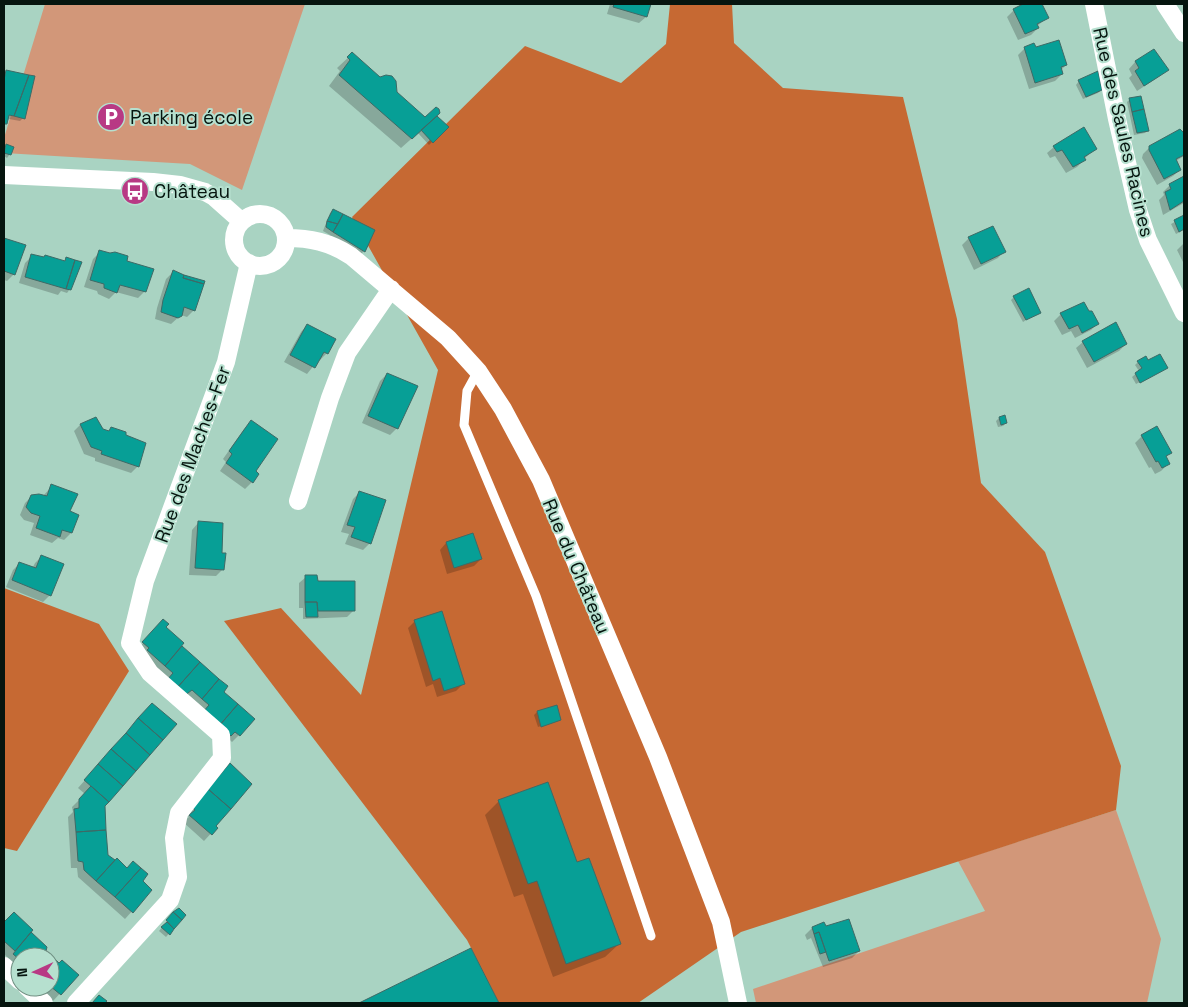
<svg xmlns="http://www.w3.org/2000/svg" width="1188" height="1007" font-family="'Space Grotesk',sans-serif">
<rect width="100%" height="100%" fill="#a9d3c2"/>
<!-- green -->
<path fill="#d29779" d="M45,4H305L242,190L190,164L4,153V138Z
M1116,810L1161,939L1147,1003H756L753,989L985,911L958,861Z"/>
<!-- forest -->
<path fill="#c66933" d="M670,4H732L734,43L783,88L903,97L957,319L981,483L1045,552L1121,766L1116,810L741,932L638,1003H499L467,940L224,621L281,608L361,695L438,370L352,217L525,46L621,83L666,44Z
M4,588L99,624L129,671L17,851L4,848Z"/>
<!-- shadow -->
<path fill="#0003" d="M610,4H649L646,17L639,23L607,14Z
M1026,4H1041L1047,18L1037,26L1038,28L1031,35L1018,40L1007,17L1014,10Z
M1025,48L1035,49L1066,65L1061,70L1062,74L1055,81L1029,89L1018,55Z
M1154,51L1167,69L1160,76L1137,91L1129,78L1132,75L1129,69L1135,62Z
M352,54L425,118L436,117L447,127L429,145L418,133L401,148L329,86L340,71L337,68Z
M6,71L23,118L20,121L9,119L4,126V74Z
M1079,81L1101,90L1098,93L1083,99L1076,85Z
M1130,99L1148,130L1145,133L1134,135L1127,102Z
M1183,133L1184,156L1176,161L1180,170L1173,176L1157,185L1142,158L1143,154L1150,147Z
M7,146L10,154L7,158L4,156V149Z
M1054,147L1095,149L1084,159V160L1077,167L1066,173L1055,156L1050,158L1047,153Z
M1184,177V203L1163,215L1159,200L1164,195L1163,192L1170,185Z
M333,210L364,251L357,258L327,239L330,235L323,231L330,213Z
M1184,217V230L1176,234L1171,224Z
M969,238L1004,251L998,258L974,270L962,245Z
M4,239L25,246L14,274L7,281L4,280Z
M1184,243V264L1177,250Z
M100,252L125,262L145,291L138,298L116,292L109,299L98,294L97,291L84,287L93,259Z
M32,256L64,262L67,259L70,289L67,293L61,291L58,295L19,283L25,263Z
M173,272L194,310L187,317L181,315L171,324L155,319L157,308L166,279Z
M1014,297L1039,312L1023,322L1011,300Z
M1061,314L1098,323L1091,330L1075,338L1071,331L1062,335L1054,321Z
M307,325L327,353L320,360L319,359L307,374L284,362L301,332Z
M1083,342L1126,344L1119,351L1087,368L1076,348Z
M1138,362H1148L1167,368L1136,384L1132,377L1139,371L1135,365Z
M387,374L397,428L390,435L362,423L380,381Z
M999,418L1006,423L1003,426L998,427L996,421Z
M251,422L254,471L252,482L245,489L220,471L226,462L223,459L244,429Z
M80,425L108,432L112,428L138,466L131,473L95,461V458L84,454L74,431Z
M1142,436L1171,452L1165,458L1168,464L1161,471L1155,474L1151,467L1149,468L1135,443Z
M52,486L69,512L77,515L71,533L64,540L58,538L52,543L30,535L34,523L24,520L20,515L25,503L32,496H43Z
M360,492L370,543L363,550L345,544L349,534L341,532L353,499Z
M198,523L220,554L223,569L216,576L189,575L192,530Z
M446,543L481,559L474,566L447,574L440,550Z
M42,556L50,595L43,602L6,587L13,570L20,563L32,569L35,563Z
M306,577L317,582L354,610L347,617L303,619V608H299V583Z
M415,621L463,684L456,691L437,697L433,684L426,687L408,628Z
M156,628H165L181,647L226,686L222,692L239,735L232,742L137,650Z
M556,706L560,719L538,727L534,715L537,712Z
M146,711L103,806L107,856L142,881L151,890L125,919L78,877L77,868H71L68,817L73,812L72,807L85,794L78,788Z
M223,772L215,826L216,828L204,841L183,822L189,817L186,815Z
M499,801L576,864L619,944L605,957L553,977L523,894L514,897L485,815Z
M14,914L44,952L59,965L77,975L53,1001L37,987H50V957H20V972L8,961L9,959L4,954V924Z
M172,915H185L166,937L159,931Z
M812,928H825L859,951L852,958L823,967L811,938L807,940L805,935Z
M471,949L498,1003H361Z"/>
<!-- building -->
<path fill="#079f96" stroke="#3e6a66" d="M614,4H651L647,17L613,7Z
M1023,4H1042L1049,18L1037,24L1039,28L1025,34L1013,9Z
M1059,40L1067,65L1061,67L1063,74L1035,83L1024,47L1034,43L1036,47Z
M1154,49L1169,70L1144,86L1135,71L1139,68L1135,61Z
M352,52L380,77L386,75L392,76L396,81L397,92L425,117L436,107L439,109L440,113L412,139L339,75L350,60L347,57Z
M6,70L29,75L14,116L9,115L7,124H4V80Z
M1098,71L1102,90L1086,97L1078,80Z
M29,75L35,76L25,119L14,116Z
M1141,96L1144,109L1132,112L1129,98Z
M1144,109L1149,131L1137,133L1132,112Z
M437,116L449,127L433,143L421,130Z
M1084,127L1097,149L1084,157L1086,160L1073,167L1062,150L1057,152L1053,146Z
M1180,129L1184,133V155L1176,159L1181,170L1164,179L1149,150V146Z
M6,144L14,147L11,155L4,153Z
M1184,176V201L1170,210L1165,192L1171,189L1169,184Z
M333,209L343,214L338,224L327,221Z
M343,214L375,230L365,252L333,232Z
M1184,215V229L1179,232L1174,220Z
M327,221L338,224L333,232L326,227Z
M993,226L1006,252L981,264L968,237Z
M4,238L26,245L15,275L4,271Z
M99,250L110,253L115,252L128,256L127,261L154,269L146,292L120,285L117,293L104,288V284L90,280Z
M31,254L44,257L45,255L65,261L66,257L75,260L66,289L25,277Z
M75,260L82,262L71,290L66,289Z
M173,270L184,275L183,278L204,284L195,311L184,307L182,316L178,318L161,312L163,300Z
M184,275L205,281L204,284L183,278Z
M1029,288L1041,313L1026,320L1013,296Z
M1084,302L1089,311H1092L1099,324L1082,333L1078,325L1069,329L1060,313Z
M1116,322L1127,344L1094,362L1082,341Z
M307,324L336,339L328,354L324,352L315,368L290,355Z
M1160,354L1168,368L1140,383L1135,373L1142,368L1137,361L1146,356L1148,360Z
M387,373L418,386L398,429L368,416Z
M1005,415L1007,423L1001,425L999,417Z
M96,417L103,429L109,431L111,427L126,432V435L146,443L139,467L101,454L102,451L91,447L80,424Z
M251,420L278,439L256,471L259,474L253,483L226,463L232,454L229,451Z
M1157,426L1172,453L1166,456L1170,464L1162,468L1158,461L1156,462L1141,435Z
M51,484L78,494L70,511L79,515L72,533L62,530L60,537L36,528L40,516L31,513L26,507L31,495L39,494L47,496Z
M359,491L386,500L371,544L351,537L355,527L347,525Z
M198,521L223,523L222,553H226L224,570L195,568Z
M473,533L482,559L454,568L446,542Z
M41,555L64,564L51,596L12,580L19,562L36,568Z
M305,575H317L318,581H355V611H318L317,602H305Z
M305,602H317L318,617H306Z
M442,611L465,684L444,691L440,678L433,681L414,620Z
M163,619L169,624L166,627L184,643L165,666L147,650L149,648L142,642Z
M182,646L200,662L176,689L167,680L173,673L165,666Z
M200,662L219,679L202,699L192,690L184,696L176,689Z
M219,679L228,686L224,692L238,704L219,726L203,712L209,705L202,699Z
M152,703L177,724L163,740L138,718Z
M238,704L255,719L240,736L235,732L231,736L219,726Z
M557,705L561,720L541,727L537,711Z
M138,718L163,740L150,755L126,733Z
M126,733L150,755L136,771L111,749Z
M111,749L136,771L123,786L98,764Z
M230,763L252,784L231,809L208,789Z
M98,764L123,786L109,802L84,780Z
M548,782L577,862L589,858L621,944L566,964L537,881L528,884L498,800Z
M91,786L109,802L105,806L106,830L76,832L74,809L79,808V799Z
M208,789L231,809L216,826L218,828L212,835L189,815L195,810L192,807Z
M106,830L108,855L115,860L96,881L84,870L83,862L78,861L76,832Z
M117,858L127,868L133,861L141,868L115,897L96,881Z
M141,868L148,874L143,881L152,890L133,913L115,897Z
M179,908L186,915L182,920L173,912Z
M14,912L33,930L15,951L4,941V922Z
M173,912L182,920L174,929L166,920Z
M849,919L860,951L829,961L819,932L814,934L812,927L824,922L826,926Z
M167,922L174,929L170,935L161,927Z
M31,932L47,947L46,951L53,957L50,960V957H20V960L13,954Z
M819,932L826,952L820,954L814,934Z
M471,948L499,1003H359Z
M53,957L59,963L62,960L79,975L61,995L50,986V960Z
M99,995L107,1001L105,1003H92Z"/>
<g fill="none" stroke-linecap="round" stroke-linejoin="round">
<!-- lane -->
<path stroke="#fff" stroke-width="9" d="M478,371L467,391L464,425L536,596L651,936"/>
<!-- street -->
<path stroke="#fff" stroke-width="18" d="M1094,4L1117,119L1138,210L1148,240L1184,313
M1165,4L1184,33
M4,175L153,182L180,185L205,192L214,197L241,221
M234 240a26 26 0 1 1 52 0a26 26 0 1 1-52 0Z
M286,238C310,238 330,242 351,256L448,338L478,371L503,409L541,480L658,757L721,922L738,1003
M298,501L330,398L347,353L391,289
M4,966L20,981
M27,987L44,1003
M76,1003L170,900L178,877L174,838L179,813L222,758L221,735L150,673L130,643L145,581L226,362L249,263"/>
</g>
<!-- icons -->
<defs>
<g id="parking-disc" transform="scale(1.4375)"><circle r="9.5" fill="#b83984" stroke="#b6e0cf"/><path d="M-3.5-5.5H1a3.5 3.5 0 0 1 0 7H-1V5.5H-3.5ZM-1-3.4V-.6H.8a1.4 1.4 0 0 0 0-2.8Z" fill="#fff"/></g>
<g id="bus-disc" transform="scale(1.4375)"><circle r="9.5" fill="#b83984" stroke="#b6e0cf"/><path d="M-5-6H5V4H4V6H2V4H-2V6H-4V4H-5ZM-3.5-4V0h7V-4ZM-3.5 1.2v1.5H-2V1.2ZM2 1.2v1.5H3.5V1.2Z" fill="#fff"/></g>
</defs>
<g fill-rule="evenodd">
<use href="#parking-disc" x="111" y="117"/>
<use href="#bus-disc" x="135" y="191"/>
</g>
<g text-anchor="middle" stroke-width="4" stroke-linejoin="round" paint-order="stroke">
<!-- poi labels -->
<g font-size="19" fill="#06150f" stroke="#b6e0cf" text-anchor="start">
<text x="130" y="124">Parking école</text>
<text x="154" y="198">Château</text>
</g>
<!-- street labels -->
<g font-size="19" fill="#06150f" stroke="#b6e0cf">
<text transform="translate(1124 132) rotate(77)" y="7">Rue des Saules Racines</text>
<text transform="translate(192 454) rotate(-70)" y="7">Rue des Maches-Fer</text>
<text transform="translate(577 566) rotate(67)" y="7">Rue du Château</text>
</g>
</g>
<!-- border -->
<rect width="1188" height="1007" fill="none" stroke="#06150f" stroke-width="10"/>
<!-- north arrow -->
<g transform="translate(35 972) rotate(267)"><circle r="24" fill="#b6e0cf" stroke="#708f82"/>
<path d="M0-4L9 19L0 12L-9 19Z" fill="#b83984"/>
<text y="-8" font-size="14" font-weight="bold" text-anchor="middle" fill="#06150f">N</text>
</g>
</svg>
